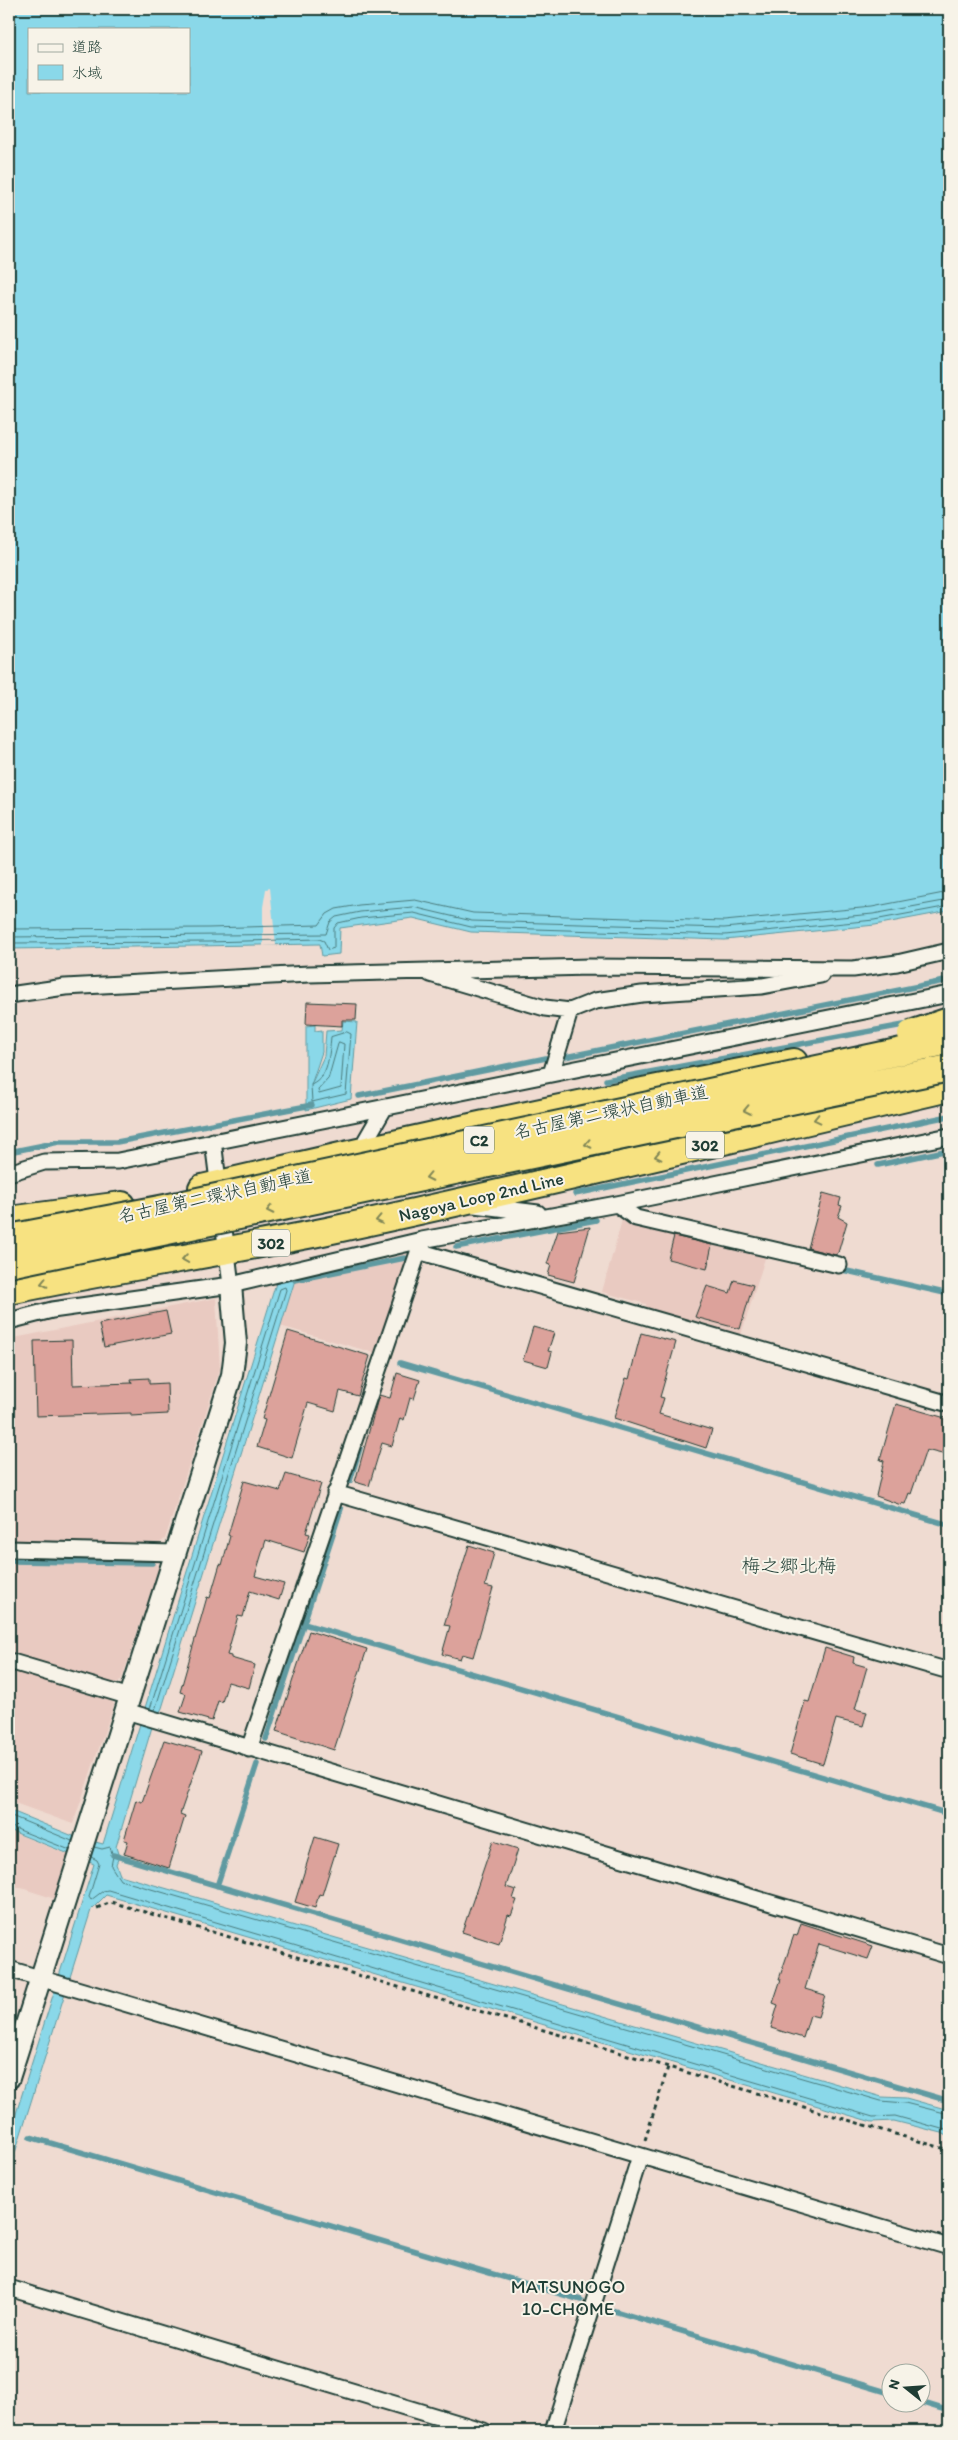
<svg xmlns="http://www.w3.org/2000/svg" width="958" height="2440" font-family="Itim,'Klee One',sans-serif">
<rect width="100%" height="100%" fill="#efdbd1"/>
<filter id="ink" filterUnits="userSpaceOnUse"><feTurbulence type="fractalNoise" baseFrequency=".02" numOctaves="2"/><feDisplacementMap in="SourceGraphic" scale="10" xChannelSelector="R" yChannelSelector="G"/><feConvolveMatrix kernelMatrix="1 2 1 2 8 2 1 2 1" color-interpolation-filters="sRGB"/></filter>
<g filter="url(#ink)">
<!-- built -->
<path fill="#e9cac1" d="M622,1220L766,1255L741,1335L646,1307V1304L602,1292Z
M402,1253L408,1255L375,1353L280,1326L297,1273Z
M216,1298L220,1369L165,1539L157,1545L9,1541V1339Z
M9,1556L154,1560L159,1567L121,1681L110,1685L9,1655Z
M9,1668L106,1696L114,1704L73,1824L9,1801Z
M12,1832L69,1855L55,1899L9,1884V1843Z"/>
<!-- water -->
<path fill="#8ad8e9" stroke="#5f9aa1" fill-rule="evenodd" d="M9,9H949V911L875,925L725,940L471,932L413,918L340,928L339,954L322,956L320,944L9,949ZM29,29H189V91H29Z
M343,1021L357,1022L351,1099L306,1110V1026L315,1025V1031L322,1030V1052L311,1085L324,1056L326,1031L342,1030Z
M295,1280L162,1708L152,1727L116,1847L119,1857L116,1864L120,1875L882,2097L906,2098L949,2110V2137L942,2133L894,2121L872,2122L106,1895L91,1910L9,2172V2136L94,1864L9,1830V1810L73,1836L103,1844L276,1283Z"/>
<!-- pier -->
<path fill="#efdbd1" d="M270,888L276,945L263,946V907L266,889Z"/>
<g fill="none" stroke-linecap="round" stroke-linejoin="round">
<!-- shore -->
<path stroke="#4a7b7c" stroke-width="1" d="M9,929L208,928L319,925L327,914L336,909L359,905L415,900L473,913L724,921L872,907L949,892
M9,937L326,934L330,922L336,917L360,912L413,907L472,921L724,928L873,914L949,900
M9,943L208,942L319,939L324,941L328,950L334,948V928L338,923L361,918L414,913L471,927L725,935L874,920L949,906
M347,1032L351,1034L346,1094L312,1102L311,1085C329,1077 329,1055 331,1037Z
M339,1042L344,1044L341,1088L319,1094L318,1090L328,1079Z
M150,1709L280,1289L285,1287L286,1290L155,1710
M9,1815L72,1841
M9,1826L70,1850
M94,1847L102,1849L110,1847L113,1856L111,1866L120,1880L881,2101L905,2103L949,2114
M91,1857L97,1860L99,1864L89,1897L91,1900L103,1891L108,1890L873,2117L895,2116L949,2131"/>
<!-- stream -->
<path stroke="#5f9aa1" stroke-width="5.5" d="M565,1057L949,980
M606,1080L909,1024
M359,1096L546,1058
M9,1152L59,1142H117L312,1105
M878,1165L949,1150
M575,1194L949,1116
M456,1247L596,1220
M838,1269L949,1294
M295,1280L405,1258
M400,1363L949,1525
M350,1481L360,1448
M9,1561L152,1563
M304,1624L949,1814
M266,1739L341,1509
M113,1855L949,2101
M217,1886L257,1764
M30,2137L581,2300
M601,2307L890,2393
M920,2402L949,2411"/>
</g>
<!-- building -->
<path fill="#dca29b" stroke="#1f3d34" d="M307,1002L357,1004L356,1020H342V1026L306,1024Z
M823,1193L841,1198L839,1205L842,1206L838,1217L847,1222L838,1253L835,1255L808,1248Z
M590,1227L574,1282L548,1275L551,1265L547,1264L558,1231Z
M674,1236L712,1245L707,1269L668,1259Z
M734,1280L753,1285L740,1329L695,1317L707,1286L730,1293Z
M166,1311L171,1334L104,1347L99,1324Z
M533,1327L554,1333L548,1351L552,1352L548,1367L523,1360Z
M288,1331L370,1356L358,1396L340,1391L335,1411L308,1403L292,1458L257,1447L265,1420L262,1419Z
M641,1333L676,1342L660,1397L664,1398L659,1414L712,1430L706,1448L614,1418L626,1378L629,1379Z
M72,1340L73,1385L132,1383L131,1379L149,1378V1384L167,1383L168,1414L131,1416V1413L36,1416L34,1341Z
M397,1373L420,1380L414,1399L410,1398L404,1420L400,1418L392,1446L382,1443L369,1486L355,1482L379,1395L390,1398Z
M896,1404L949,1419V1445L945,1444L942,1454L926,1450L911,1494L909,1493L905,1504L901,1503V1505L876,1496L884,1461L880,1460Z
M286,1474L321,1484L306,1533L310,1534L304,1552L266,1540L255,1576L284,1584L279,1600L250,1591L243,1617L238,1616L227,1655L231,1656V1658L255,1665L249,1688L228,1682L222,1702L218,1701L212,1721L180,1712L186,1694L180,1692L207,1597L210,1598L220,1564L222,1565L230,1536L228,1535L244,1481L280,1491Z
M469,1545L494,1553L485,1586L493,1588L473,1657L462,1654L460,1659L442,1654L450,1626L444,1625Z
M309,1631L367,1649L334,1750L276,1731Z
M825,1648L854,1657L853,1663L867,1667L855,1709L867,1712L863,1726L836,1719L823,1764L790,1754L805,1701L809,1702Z
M164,1740L202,1751L180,1814L185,1816L169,1868L124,1854L128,1841L124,1840L136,1800L142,1802Z
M315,1837L338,1844L322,1895L319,1894L315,1908L295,1902Z
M493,1841L518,1849L506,1887L516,1890L513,1899L517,1900L511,1916L508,1915L499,1944L462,1932Z
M801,1923L873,1946L868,1959L819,1944L805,1989L825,1995L818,2017L810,2015L803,2038L771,2028L778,2005L773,2003L781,1979H779L794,1935L797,1936Z"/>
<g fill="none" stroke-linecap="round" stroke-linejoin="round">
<!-- street casing -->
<g stroke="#1f3d34" stroke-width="19">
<path id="street" d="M430,974L545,1008L570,1011L595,1001L642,994L762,986L821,975
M9,995L65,987L309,974L589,967L853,969L897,963L949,951
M551,1074L570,1011
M213,1141L231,1285
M360,1150L385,1107
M9,1173L44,1162L118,1161L949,994
M617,1204L636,1218L839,1265
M474,1205L538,1213
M418,1251L949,1404
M9,1321L52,1310L231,1285L422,1240L617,1204L949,1136
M335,1493L949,1671
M9,1549L175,1553
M9,1661L130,1697
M126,1711L949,1956
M249,1749L422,1241
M9,1969L949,2247
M9,2288L484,2431
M553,2431L640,2156"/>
</g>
<!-- secondary casing -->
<g stroke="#1f3d34" stroke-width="24">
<path id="secondary" d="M9,2078L232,1375L236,1343L231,1285"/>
</g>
<!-- highway casing -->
<g stroke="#1f3d34" stroke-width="30">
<path id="highway" d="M202,1188C399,1142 595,1098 794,1062
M9,1220L122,1205
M9,1291C114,1269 221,1253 327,1231C535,1187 742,1136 949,1088"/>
</g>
<!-- path -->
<path stroke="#1f3d34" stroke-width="3" stroke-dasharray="4 4" stroke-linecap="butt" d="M97,1908L111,1902L949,2150
M645,2140L668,2067"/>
<!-- street -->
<use href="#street" stroke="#f7f3e8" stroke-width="15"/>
<!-- secondary -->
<use href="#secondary" stroke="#f7f3e8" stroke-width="20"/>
<!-- highway -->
<use href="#highway" stroke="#f7e281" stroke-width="26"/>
<!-- highway-bridge casing -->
<g stroke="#1f3d34" stroke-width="30" stroke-linecap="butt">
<path id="highway-bridge" d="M911,1034L949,1021
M9,1238L165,1208L949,1041
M9,1264L949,1068"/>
</g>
<!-- highway-bridge -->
<use href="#highway-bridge" stroke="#f7e281" stroke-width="26"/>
</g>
<!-- one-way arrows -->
<defs><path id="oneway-chevron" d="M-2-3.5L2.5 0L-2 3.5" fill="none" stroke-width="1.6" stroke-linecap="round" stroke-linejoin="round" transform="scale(1.25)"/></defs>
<g stroke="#808757">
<use href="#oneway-chevron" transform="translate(747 1110) rotate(168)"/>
<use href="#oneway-chevron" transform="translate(817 1119) rotate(167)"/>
<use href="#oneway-chevron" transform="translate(588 1144) rotate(168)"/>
<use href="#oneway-chevron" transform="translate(658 1156) rotate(167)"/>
<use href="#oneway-chevron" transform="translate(429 1177) rotate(168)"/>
<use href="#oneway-chevron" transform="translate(270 1210) rotate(168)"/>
<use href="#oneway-chevron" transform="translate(379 1220) rotate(168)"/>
<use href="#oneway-chevron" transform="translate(185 1259) rotate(171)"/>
<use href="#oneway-chevron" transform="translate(44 1283) rotate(168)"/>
</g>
</g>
<g text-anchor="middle" stroke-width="4" stroke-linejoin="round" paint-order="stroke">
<!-- shield labels -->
<g fill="#f7f3e8" stroke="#60746a" stroke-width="1">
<rect x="464" y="1126.5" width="30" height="27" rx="4"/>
<rect x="686" y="1131.5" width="38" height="27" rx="4"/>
<rect x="252" y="1229.5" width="38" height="27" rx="4"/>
</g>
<g font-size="16" font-weight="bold" fill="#1f3d34">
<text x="479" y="1146">C2</text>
<text x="705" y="1151">302</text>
<text x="271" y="1249">302</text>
</g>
<!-- street labels -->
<g font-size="18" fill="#1f3d34" stroke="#f7f3e8">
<text transform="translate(611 1112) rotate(-12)" y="6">名古屋第二環状自動車道</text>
<text transform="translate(215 1196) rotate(-12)" y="6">名古屋第二環状自動車道</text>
<text transform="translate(481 1197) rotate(-13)" y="6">Nagoya Loop 2nd Line</text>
</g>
<!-- neighbourhood labels -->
<g font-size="19" fill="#1f3d34" stroke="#f7f3e8">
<text x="789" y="1572">梅之郷北梅</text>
<text x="568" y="2293">MATSUNOGO<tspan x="568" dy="22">10-CHOME</tspan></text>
</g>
</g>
<!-- margin -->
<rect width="958" height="2440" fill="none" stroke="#f7f3e8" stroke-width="30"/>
<rect x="15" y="15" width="928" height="2410" fill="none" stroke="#1f3d34" stroke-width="2" filter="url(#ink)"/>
<!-- legend -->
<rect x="28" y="28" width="162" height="65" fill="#f7f3e8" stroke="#a1aaa0"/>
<rect x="38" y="44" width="25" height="8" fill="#f7f3e8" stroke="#a1aaa0"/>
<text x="72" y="52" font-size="15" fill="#1f3d34">道路</text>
<rect x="38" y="65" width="25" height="15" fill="#8ad8e9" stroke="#a1aaa0"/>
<text x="72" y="78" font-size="15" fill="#1f3d34">水域</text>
<!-- north arrow -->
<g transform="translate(906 2388) rotate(287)"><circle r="24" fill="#f7f3e8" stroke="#a1aaa0"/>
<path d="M0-4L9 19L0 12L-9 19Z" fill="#1f3d34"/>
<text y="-8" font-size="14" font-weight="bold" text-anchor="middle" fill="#1f3d34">N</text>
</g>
</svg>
